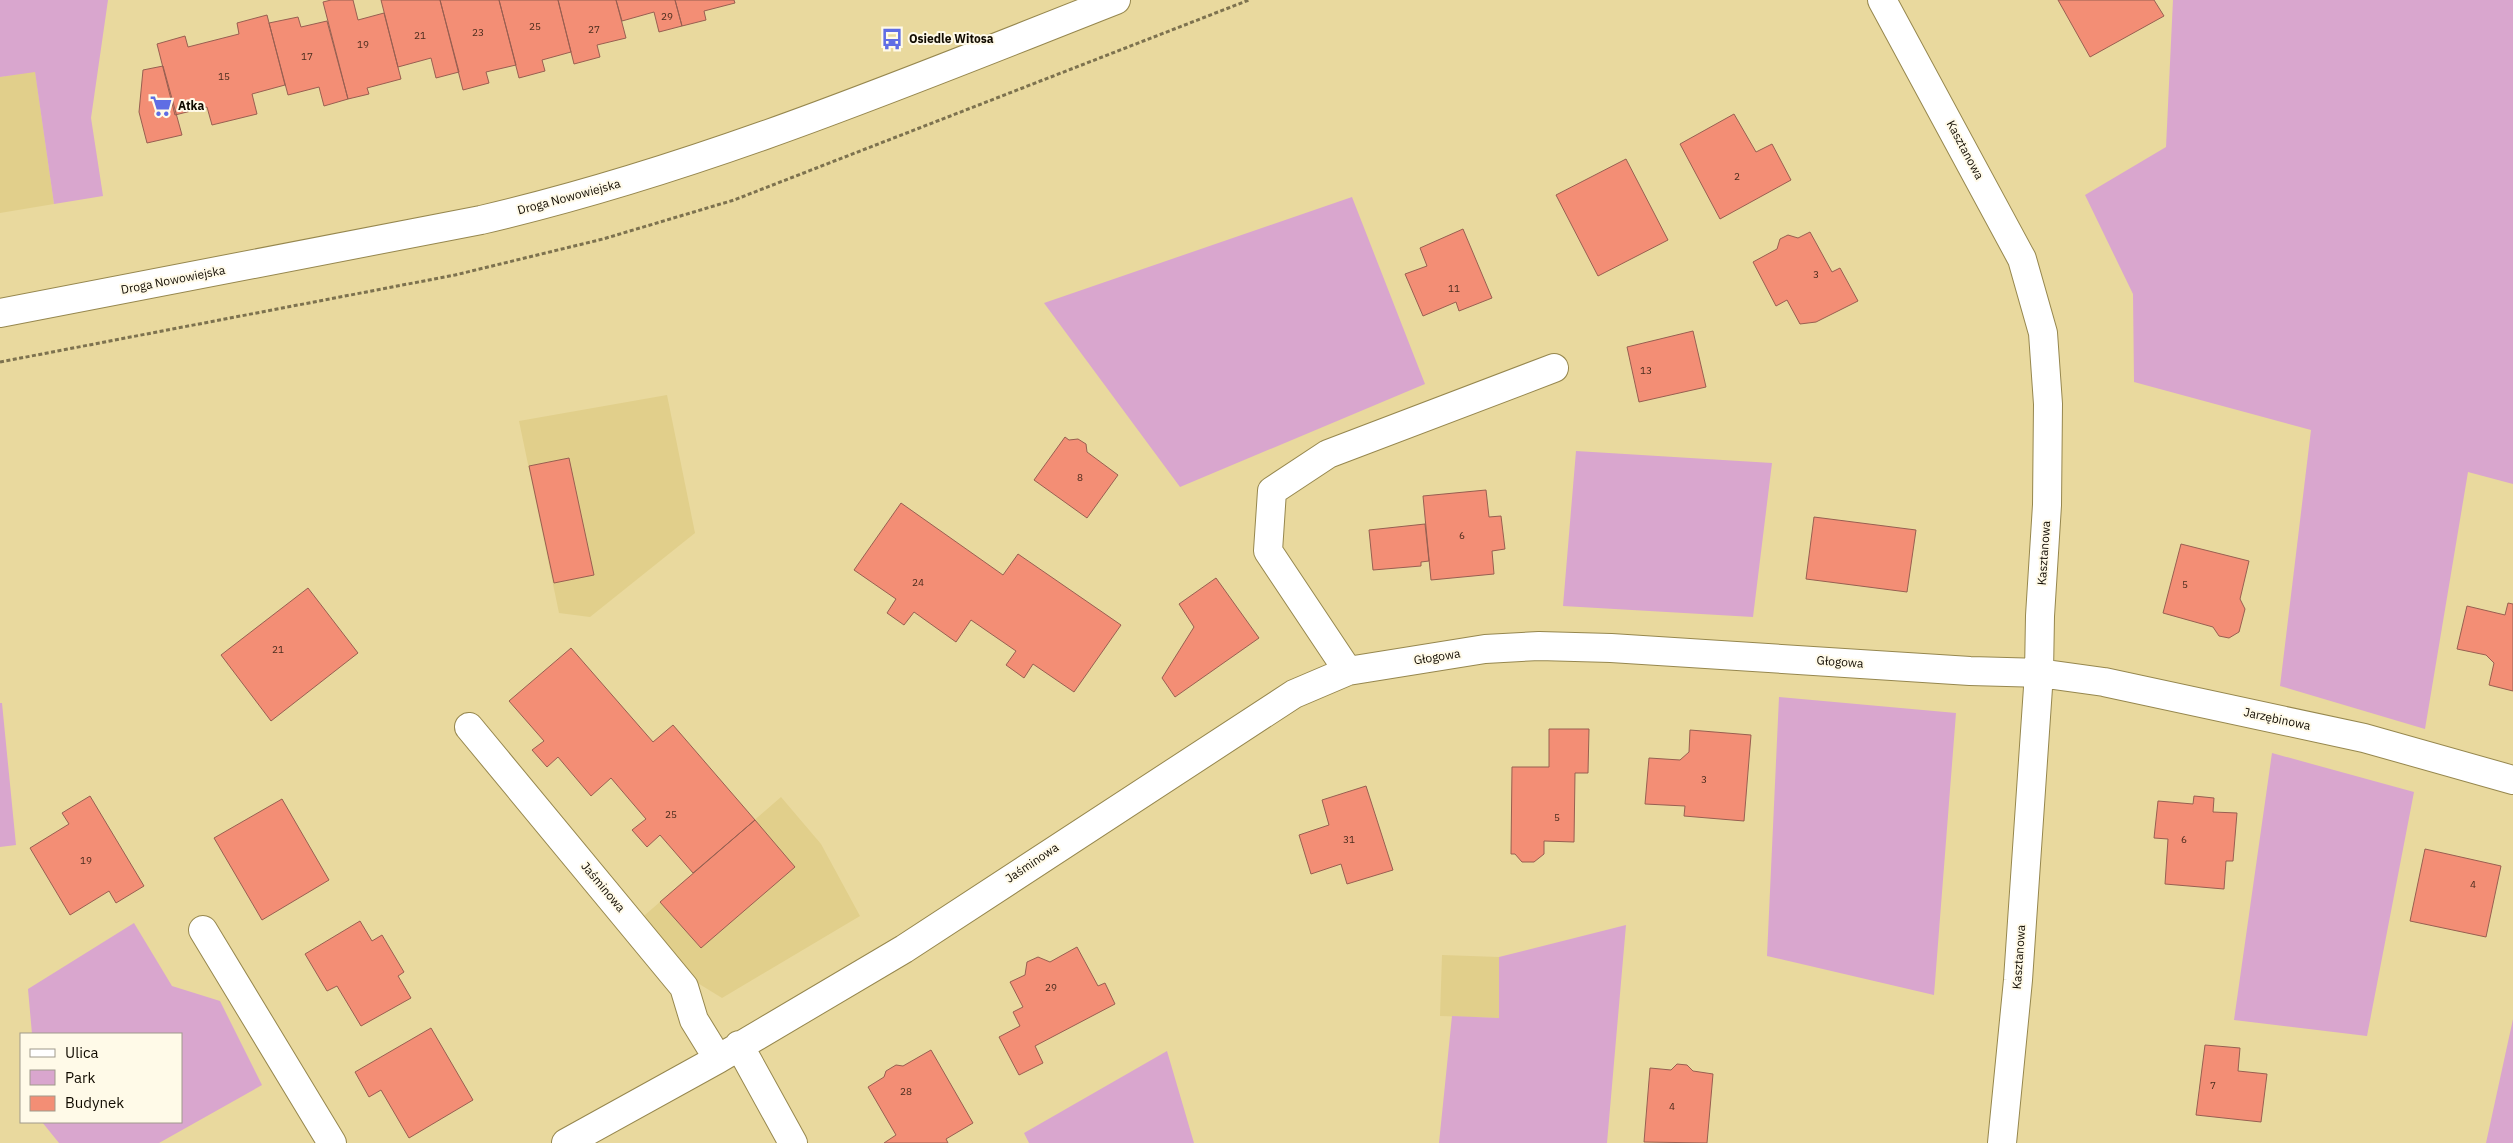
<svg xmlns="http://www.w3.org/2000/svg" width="2513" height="1143" font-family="'IBM Plex Sans',sans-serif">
<rect width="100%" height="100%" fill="#e9d99e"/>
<!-- built -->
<path fill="#e1cf8b" d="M35,71L54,204L0,213V77Z
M667,395L695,533L590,617L559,613L519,421Z
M781,797L821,844L860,916L722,998L670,966L638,921Z
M1442,955L1499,957V1018L1440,1016Z"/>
<!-- green -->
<path fill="#d9a6ce" d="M0,0H108L91,118L103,196L54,204L35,72L0,77Z
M2173,0H2513V484L2468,472L2425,729L2280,686L2311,430L2134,382L2133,294L2085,195L2166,147Z
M1352,197L1425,384L1180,487L1044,303Z
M1576,451L1772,463L1753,617L1563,606Z
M1779,697L1956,713L1934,995L1767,956Z
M0,703H2L16,845L0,847Z
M2272,753L2414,792L2367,1036L2234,1020Z
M134,923L172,986L220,1001L262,1085L159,1143H59L42,1122H181V1034H32L28,989Z
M1626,925L1607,1143H1439L1452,1016L1499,1018V957Z
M2513,1019V1143H2486Z
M1167,1051L1194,1143H1029L1024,1133Z"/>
<!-- building -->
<path fill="#f38e75" stroke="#985f51" d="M331,0H353L358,20L384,13L401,79L367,88L369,94L348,99L323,2Z
M381,0H440L459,72L436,78L431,58L398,67Z
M440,0H499L516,65L486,72L489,83L463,90Z
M499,0H558L571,52L542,60L545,71L519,78Z
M558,0H616L626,38L597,45L600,57L574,64Z
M616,0H675L682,26L659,32L654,12L622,21Z
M675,0H734L735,3L704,11L706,20L682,26Z
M2058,0H2154L2164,16L2090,57Z
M267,15L285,85L252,94L257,114L212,125L207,107L175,115L157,44L185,36L188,47L239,34L237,23Z
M298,17L301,27L327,21L348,99L324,106L319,87L288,95L269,23Z
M163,66L182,135L147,143L139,112L143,70Z
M1734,114L1756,152L1772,144L1791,180L1720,219L1680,144Z
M1626,159L1668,240L1598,276L1556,195Z
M1463,229L1492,298L1459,311L1456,302L1423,316L1405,274L1427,266L1420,248Z
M1810,232L1832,272L1840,268L1858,301L1816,322L1800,324L1787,300L1776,306L1753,262L1777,249L1780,239L1788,235L1798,238Z
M1693,331L1706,387L1639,402L1627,347Z
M1065,437L1069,440L1078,439L1086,444L1087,452L1118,475L1087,518L1034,480Z
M569,458L594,575L554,583L529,466Z
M1486,490L1489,517L1501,516L1505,549L1492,551L1494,574L1431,580L1423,496Z
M901,503L1003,575L1018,554L1121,625L1074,692L1033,664L1024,678L1006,665L1016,651L971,620L956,642L914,612L904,625L887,613L896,599L854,570Z
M1814,517L1916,530L1907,592L1806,579Z
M1425,524L1429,561L1421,562V566L1373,570L1369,530Z
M2181,544L2249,561L2240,599L2245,609L2239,632L2229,638L2219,636L2213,627L2163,613Z
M1216,578L1259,638L1175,697L1162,678L1194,627L1179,604Z
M308,588L358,653L271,721L221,655Z
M2508,603L2513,604V691L2489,685L2494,663L2486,655L2457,649L2467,606L2505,615Z
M571,648L653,742L673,725L755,820L693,873L660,835L647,847L632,830L646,819L611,778L591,796L558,757L547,767L532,750L544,741L509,701Z
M1549,729H1589L1588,773H1575L1574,842L1544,841V854L1534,862H1522L1515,854H1511L1512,767H1549Z
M1690,730L1751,735L1744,821L1684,816L1685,806L1645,804L1649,758L1680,760L1689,752Z
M1366,786L1393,870L1347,884L1341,864L1311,874L1299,835L1329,825L1322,800Z
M90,796L144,886L116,903L109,891L70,915L30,848L69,824L62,813Z
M2194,796L2214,798L2213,812L2237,813L2233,861H2226L2224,889L2165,884L2168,839L2154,838L2158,801L2193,804Z
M282,799L329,880L262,920L214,838Z
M755,820L795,867L701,948L660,902Z
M2425,849L2501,866L2486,937L2410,921Z
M360,921L372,941L382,935L404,972L398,976L411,998L361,1026L337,986L327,991L305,954Z
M1077,947L1098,986L1105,983L1115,1004L1035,1046L1043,1063L1019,1075L999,1037L1020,1026L1013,1012L1023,1007L1010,982L1025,975L1027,962L1038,957L1050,962Z
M431,1028L473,1100L409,1138L381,1090L369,1097L355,1072Z
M2205,1045L2240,1048L2238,1071L2267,1074L2261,1122L2196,1115Z
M931,1050L973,1123L946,1139L948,1143H884L896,1135L868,1087L884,1077L886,1071L896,1065L903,1066Z
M1677,1064L1687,1065L1693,1071L1713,1074L1707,1143L1644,1142L1650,1068L1671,1070Z"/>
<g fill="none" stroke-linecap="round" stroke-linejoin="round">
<!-- minor casing -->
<g stroke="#96874e" stroke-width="30">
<path id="minor" d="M1882,0L2022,259L2043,333L2048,404L2047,505L2040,616L2039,673L2018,980L2002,1143
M0,313L481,220C700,169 907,82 1116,0
M1348,671L1268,551L1272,491L1328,454L1554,368
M469,727L684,987L694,1020L718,1059
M203,930L332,1143
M739,1045L793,1143
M566,1143L718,1059L904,949L1294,694L1348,671L1485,649L1539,646L1611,648L1970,671L2039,673L2104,682L2364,738L2513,780"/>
</g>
<!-- path -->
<path stroke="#7d724f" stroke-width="3" stroke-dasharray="4 2.5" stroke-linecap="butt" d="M0,362L455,275L603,239L734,200L1249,0"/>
<!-- minor -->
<use href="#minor" stroke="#fff" stroke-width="28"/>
</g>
<!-- icons -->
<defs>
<g id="bus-bare" transform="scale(1.725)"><path d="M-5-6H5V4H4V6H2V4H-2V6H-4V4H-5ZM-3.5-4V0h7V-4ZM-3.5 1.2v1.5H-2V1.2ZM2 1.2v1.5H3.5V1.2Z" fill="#5f6de4" stroke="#fffae8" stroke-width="2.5" paint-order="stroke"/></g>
<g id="supermarket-bare" transform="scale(1.725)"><path d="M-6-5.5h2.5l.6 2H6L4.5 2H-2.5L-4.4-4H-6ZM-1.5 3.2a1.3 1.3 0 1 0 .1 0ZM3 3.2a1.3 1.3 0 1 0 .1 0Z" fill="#5f6de4" stroke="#fffae8" stroke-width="2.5" paint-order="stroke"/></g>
</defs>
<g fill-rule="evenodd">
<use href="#bus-bare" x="892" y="39"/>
<use href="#supermarket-bare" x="161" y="106"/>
</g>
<g text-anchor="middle" stroke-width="4" stroke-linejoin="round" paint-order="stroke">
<!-- number labels -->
<g font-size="10" fill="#4a2c1d">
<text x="667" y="20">29</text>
<text x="535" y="30">25</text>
<text x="594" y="33">27</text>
<text x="478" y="36">23</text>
<text x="420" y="39">21</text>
<text x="363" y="48">19</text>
<text x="307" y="60">17</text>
<text x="224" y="80">15</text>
<text x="1737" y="180">2</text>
<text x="1816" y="278">3</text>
<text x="1454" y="292">11</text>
<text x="1646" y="374">13</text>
<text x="1080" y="481">8</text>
<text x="1462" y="539">6</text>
<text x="918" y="586">24</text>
<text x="2185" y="588">5</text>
<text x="278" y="653">21</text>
<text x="1704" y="783">3</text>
<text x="671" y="818">25</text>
<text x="1557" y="821">5</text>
<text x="1349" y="843">31</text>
<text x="2184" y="843">6</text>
<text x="86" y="864">19</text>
<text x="2473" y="888">4</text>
<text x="1051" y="991">29</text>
<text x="2213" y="1089">7</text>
<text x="906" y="1095">28</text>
<text x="1672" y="1110">4</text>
</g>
<!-- poi labels -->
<g font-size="12" font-weight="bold" fill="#110b00" stroke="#fffae8" text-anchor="start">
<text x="909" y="43">Osiedle Witosa</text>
<text x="178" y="110">Atka</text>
</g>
<!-- street labels -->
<g font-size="12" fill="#110b00" stroke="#fffae8">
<text transform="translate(1965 150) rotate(62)" y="4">Kasztanowa</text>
<text transform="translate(569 197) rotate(-15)" y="4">Droga Nowowiejska</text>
<text transform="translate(173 280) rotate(-11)" y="4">Droga Nowowiejska</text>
<text transform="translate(2044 553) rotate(-86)" y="4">Kasztanowa</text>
<text transform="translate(1437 657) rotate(-9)" y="4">Głogowa</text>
<text transform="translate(1840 662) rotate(4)" y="4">Głogowa</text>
<text transform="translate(2277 719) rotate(12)" y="4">Jarzębinowa</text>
<text transform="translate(1032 863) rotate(-34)" y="4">Jaśminowa</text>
<text transform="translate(603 887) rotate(50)" y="4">Jaśminowa</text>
<text transform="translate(2019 957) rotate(-86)" y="4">Kasztanowa</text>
</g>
</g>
<!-- legend -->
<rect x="20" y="1033" width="162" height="90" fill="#fffae8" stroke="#a09a8b"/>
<rect x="30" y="1049" width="25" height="8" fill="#ffffff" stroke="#a09a8b"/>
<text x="65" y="1058" font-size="15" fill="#110b00">Ulica</text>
<rect x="30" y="1070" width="25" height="15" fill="#d9a6ce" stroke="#a09a8b"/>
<text x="65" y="1083" font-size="15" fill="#110b00">Park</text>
<rect x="30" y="1096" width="25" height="15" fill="#f38e75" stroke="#a09a8b"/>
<text x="65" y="1108" font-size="15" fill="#110b00">Budynek</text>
</svg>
